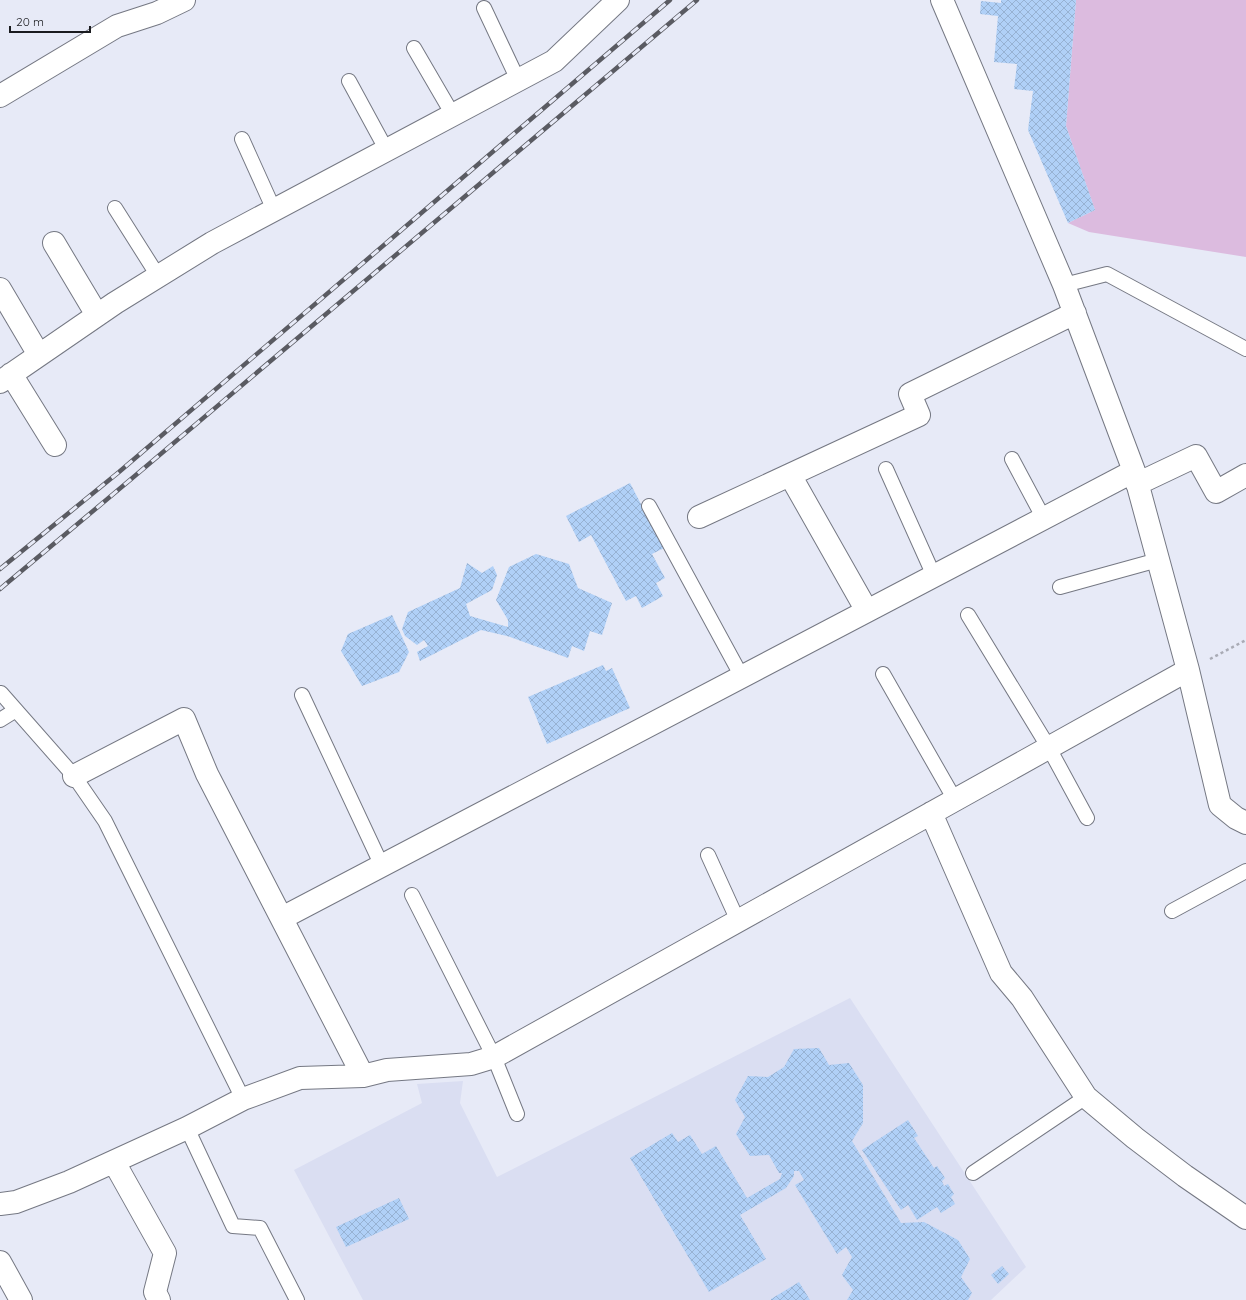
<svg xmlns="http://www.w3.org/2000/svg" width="1246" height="1300" font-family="Quicksand,sans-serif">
<defs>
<pattern id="building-cross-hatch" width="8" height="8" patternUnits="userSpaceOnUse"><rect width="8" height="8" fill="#b0d0f7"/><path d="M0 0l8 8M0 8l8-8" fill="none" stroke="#97b2d3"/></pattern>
</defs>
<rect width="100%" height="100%" fill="#e7eaf7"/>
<!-- built -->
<path fill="#dadef2" d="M850,998L1026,1267L991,1300H363L294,1170L422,1103L417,1084L463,1081L460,1103L497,1177Z"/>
<!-- grass -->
<path fill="#dcbbdf" d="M1076,0H1246V257L1089,232L1068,223L1095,210L1066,126Z"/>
<!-- building -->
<path fill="url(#building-cross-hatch)" d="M1001,0H1076L1066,126L1095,210L1068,223L1028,130L1033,91L1014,89L1017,64L994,62L998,16L980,14L981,1L1001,3Z
M630,483L664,548L652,554L665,578L656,583L663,596L642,608L636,596L626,601L591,535L579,542L566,516Z
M536,554L569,564L578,588L612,603L602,635L590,631L584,651L572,646L568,658L507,636L481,630L420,661L417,652L428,646L424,640L417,645L405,636L402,629L408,612L460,588L467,563L482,573L493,566L497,575L492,590L466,604L470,616L508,627V620L496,600L509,567Z
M392,615L409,652L399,672L362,686L341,651L348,634Z
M603,665L606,671L612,668L630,708L547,744L528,697Z
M819,1048L829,1065L849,1063L863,1085V1123L852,1141L901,1223L924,1222L958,1240L970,1259L961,1277L972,1293L968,1300H847L853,1290L842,1275L852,1257L846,1247L837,1254L795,1185L804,1180L799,1171H794V1176L786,1188L740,1215L766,1259L709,1292L630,1158L672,1133L678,1142L690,1135L702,1154L716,1146L747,1198L780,1179L782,1173H779L769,1155L750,1156L736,1134L745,1117L735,1100L748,1076L768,1077L784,1067L794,1049Z
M908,1120L918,1136L914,1138L934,1168L937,1166L945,1178L942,1181L944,1186L948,1184L954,1194L951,1197L955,1204L941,1213L937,1207L917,1220L908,1205L901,1210L862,1150Z
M399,1198L409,1219L346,1247L336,1227Z
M1002,1266L1009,1274L998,1284L991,1275Z
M799,1282L810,1300H771V1299Z"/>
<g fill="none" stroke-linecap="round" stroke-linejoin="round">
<!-- service casing -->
<g stroke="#757883" stroke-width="16">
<path id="service" d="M484,8L518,80
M414,48L453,115
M349,81L387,151
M242,139L274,210
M115,208L158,276
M1064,285L1107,274L1246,349
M1012,459L1044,519
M886,469L934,576
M649,506L742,677
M1060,587L1158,560
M968,615L1049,748L1087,818
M883,674L955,800
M1,693L74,776L105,821L243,1099
M302,695L382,866
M0,720L16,710
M708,855L738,921
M412,895L494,1057L517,1114
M1172,911L1246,871
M187,1128L233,1226L260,1228L297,1300
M973,1173L1086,1097"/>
</g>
<!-- minor casing -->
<g stroke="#757883" stroke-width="24">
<path id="minor" d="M942,0L1064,285L1134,471L1188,670L1220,805L1236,818L1246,823
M0,96L117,26L157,13L184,0
M54,243L97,315
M0,289L39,355
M11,374L55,445
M0,382L115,303L212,243L554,61L618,0
M790,475L867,611
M1137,484L1196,456L1216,492L1246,475
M699,517L919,415L910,394L1075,313
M74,776L184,719L207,774L363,1076
M931,813L1001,973L1022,998L1086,1097L1135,1138L1185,1176L1246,1218
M282,918L1134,471
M114,1162L165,1253L155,1292L159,1300
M0,1204L16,1202L69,1182L187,1128L243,1099L300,1078L363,1076L387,1070L471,1064L494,1057L1188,670
M0,1262L21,1300"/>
</g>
<!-- path -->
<path stroke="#a9abb5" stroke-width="2.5" stroke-dasharray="3 3" stroke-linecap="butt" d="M1210,659L1246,640"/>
<!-- service -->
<use href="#service" stroke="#fff" stroke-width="14"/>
<!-- minor -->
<use href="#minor" stroke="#fff" stroke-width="22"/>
<!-- rail casing -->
<g stroke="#5a5b62" stroke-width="4.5">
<path id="rail" d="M0,569L119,472L670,0
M0,589L130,480L697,0"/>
</g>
<!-- rail -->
<use href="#rail" stroke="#e7eaf7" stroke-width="3" stroke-dasharray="9" stroke-linecap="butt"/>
</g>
<!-- scale -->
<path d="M10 26v6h80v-6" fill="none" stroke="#1a1b1f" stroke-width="2"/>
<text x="16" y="26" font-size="12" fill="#1a1b1f" stroke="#e7eaf7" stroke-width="3" paint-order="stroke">20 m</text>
</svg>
